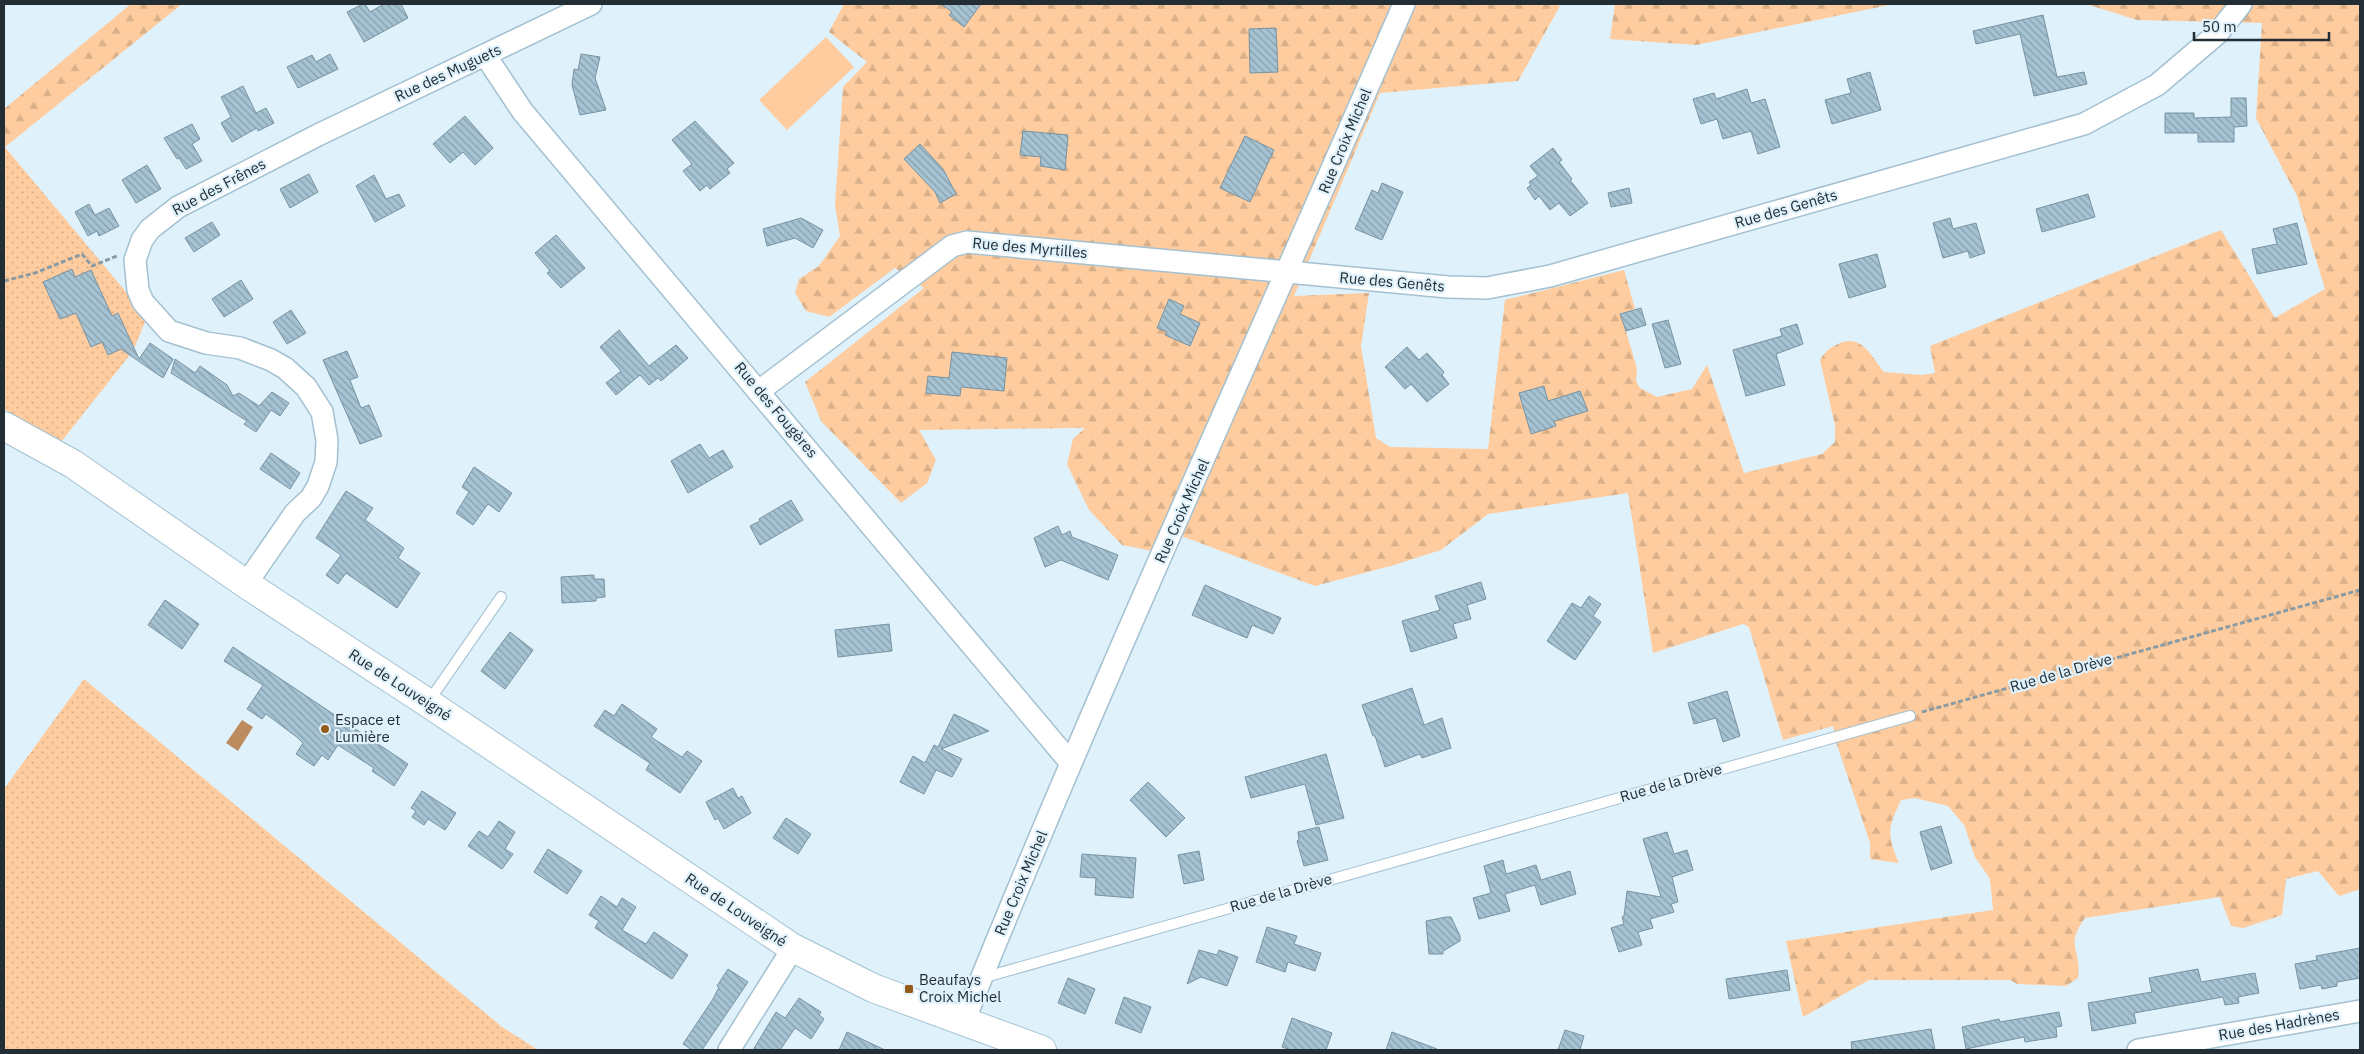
<svg xmlns="http://www.w3.org/2000/svg" width="2364" height="1054" font-family="'IBM Plex Sans',sans-serif">
<defs>
<pattern id="grass-dots" width="8" height="8" patternUnits="userSpaceOnUse" patternTransform="scale(1.25)"><rect width="8" height="8" fill="#fecc9e"/><path d="M2 2h.1M6 6h.1" fill="none" stroke="#d9b089" stroke-width="1.8" stroke-linecap="round"/></pattern>
<pattern id="forest-firs" width="22" height="20" patternUnits="userSpaceOnUse" patternTransform="scale(1.25)"><rect width="22" height="20" fill="#fecc9e"/><path d="M5 1l3.5 6h-7zM16 11l3.5 6h-7z" fill="#d9b089"/></pattern>
<pattern id="building-back-hatch" width="6" height="6" patternUnits="userSpaceOnUse" patternTransform="scale(1.25)"><rect width="6" height="6" fill="#a6c3d3"/><path d="M-1 5l2 2M0 0l6 6M5-1l2 2" fill="none" stroke="#879fac"/></pattern>
</defs>
<rect width="100%" height="100%" fill="#dff1fb"/>
<!-- grass -->
<path fill="url(#grass-dots)" d="M4,146L147,317L133,351L61,442L4,409Z
M84,679L502,1027L538,1050H4V789Z"/>
<!-- forest -->
<path fill="url(#forest-firs)" d="M131,4H182L5,147L4,109Z
M844,4H1555L1560,6L1518,81L1380,93L1294,296L1369,293L1361,346L1376,438L1390,447L1488,449L1505,300L1624,270L1635,309L1621,314L1637,369L1636,381L1640,388L1657,397L1692,389L1707,365L1744,473L1822,454L1835,442V425L1820,360C1826,350 1830,348 1840,343C1862,334 1872,357 1884,372L1922,375L1935,373L1930,346L2221,230L2275,318L2325,289L2297,196L2256,118L2262,23L2137,20L2086,4H2360V889L2339,896L2318,871L2286,879L2282,915L2243,928L2231,926L2220,897L2085,918C2064,947 2082,949 2078,978L2066,986L2017,984L2010,980H1869L1803,1017L1786,941L1993,910L1990,879L1975,857L1964,825L1948,806L1915,798L1901,800C1888,827 1886,834 1899,863L1870,859V843L1836,742L1833,726L1783,740L1749,627L1743,624L1653,653L1628,493L1488,514L1441,550L1394,565L1315,586L1163,529L1152,551L1122,545L1089,510L1067,464L1073,439L1085,428L919,430L936,460L927,483L901,503L821,421L805,382L924,288L895,268L829,317L806,311L795,293L799,279L819,266L840,236L835,205L843,87L867,62L829,32Z
M1615,4H1894L1696,45L1610,39Z"/>
<!-- pitch -->
<path fill="#fecc9e" d="M826,37L854,67L787,130L759,100Z"/>
<!-- water -->
<path fill="#bc8c5f" d="M242,720L253,727L238,751L226,743Z"/>
<!-- building -->
<path fill="url(#building-back-hatch)" stroke="#7793a2" d="M363,4H365L370,12L384,4H401L408,18L364,42L347,12Z
M941,4H981L964,27L949,15L952,12Z
M2043,15L2057,77L2084,72L2087,84L2034,96L2020,34L1976,44L1973,31Z
M1276,28L1278,72L1250,73L1249,29Z
M330,54L338,69L298,88L287,67L312,55L316,62Z
M581,54L600,57L595,78L606,110L580,115L572,85L574,69L578,70Z
M1870,72L1881,110L1832,124L1825,100L1851,93L1847,79Z
M243,86L256,113L266,108L274,123L258,131L257,128L232,142L221,123L231,117L221,97Z
M1747,89L1751,103L1765,99L1780,147L1758,154L1751,131L1723,139L1717,119L1701,124L1693,99L1714,93L1716,99Z
M2231,98H2246L2247,126L2234,127V142H2198V133H2165V113H2194V118L2231,117Z
M465,116L493,148L475,165L463,152L450,163L433,144Z
M695,121L734,163L727,169L730,173L710,189L707,185L700,191L683,171L692,164L672,140Z
M192,124L200,139L192,144L202,161L186,169L179,158L177,159L164,138Z
M1023,131L1068,135L1065,170L1040,166L1041,157L1020,155Z
M1245,136L1274,150L1250,202L1220,188Z
M920,144L943,169L956,194L940,203L935,192L904,159Z
M1553,148L1562,160L1559,162L1572,179L1570,180L1588,203L1570,216L1559,203L1550,210L1539,196L1535,200L1527,188L1531,185L1529,182L1538,176L1530,166Z
M147,165L161,189L136,203L122,180Z
M309,174L318,192L290,208L280,189Z
M374,175L386,199L399,194L405,206L375,222L356,186Z
M1382,183L1403,192L1382,240L1355,229L1372,190L1378,193Z
M1629,188L1632,203L1611,207L1608,193Z
M2088,194L2095,217L2042,232L2036,209Z
M89,204L95,215L109,208L119,226L99,236L97,231L88,236L75,212Z
M801,218L823,230L813,248L795,238L767,246L763,229Z
M1950,218L1953,229L1976,223L1985,253L1970,258L1968,251L1943,258L1933,223Z
M212,222L220,235L194,252L185,238Z
M2297,223L2307,264L2257,274L2252,249L2277,244L2273,229Z
M556,235L585,268L561,288L547,273L550,271L535,253Z
M1877,254L1886,287L1849,298L1839,264Z
M72,269L75,277L91,270L112,316L118,313L139,359L150,343L173,359L163,378L121,349L108,355L102,342L91,347L76,313L60,319L43,282Z
M241,280L253,299L224,317L212,299Z
M1169,299L1184,306L1180,314L1200,323L1190,346L1165,335L1167,332L1157,328Z
M1641,308L1646,325L1626,331L1620,314Z
M291,310L306,333L287,344L273,322Z
M1668,320L1681,364L1665,368L1652,324Z
M1797,324L1803,344L1776,354L1785,385L1746,396L1733,350L1782,336L1780,329Z
M619,330L649,366L676,345L688,358L661,381L658,378L649,385L640,375L616,395L606,383L621,371L600,347Z
M1407,347L1419,360L1427,353L1444,372L1442,375L1449,384L1427,402L1411,384L1405,389L1385,367Z
M347,351L358,377L350,380L361,408L369,405L382,436L360,444L323,360Z
M952,352L1007,358L1004,391L961,387L960,396L926,393L928,376L949,378Z
M175,359L195,373L200,366L227,385L233,396L239,393L259,406L272,392L289,403L280,416L271,410L256,432L244,424L247,421L171,373Z
M1544,386L1548,401L1580,391L1588,411L1554,421L1556,426L1531,434L1519,393Z
M700,444L709,458L723,450L733,467L688,493L671,461Z
M271,453L300,473L290,489L260,469Z
M474,467L512,493L499,512L488,504L473,525L456,513L469,492L462,487Z
M346,491L373,508L365,520L404,548L398,558L420,573L397,608L346,573L338,584L326,575L341,555L316,538Z
M791,500L803,520L760,545L750,526L760,521L759,519Z
M1058,526L1062,535L1070,531L1072,537L1118,555L1108,580L1061,560L1045,567L1034,538Z
M594,575V579H604L605,597L596,598V601L562,603L561,577Z
M1481,582L1486,599L1467,605L1471,619L1453,624L1457,638L1411,652L1402,621L1440,610L1435,596Z
M1205,585L1281,618L1273,634L1252,625L1247,638L1192,615Z
M1589,596L1601,604L1593,616L1601,622L1575,660L1547,641L1572,603L1581,608Z
M165,600L199,624L182,649L148,625Z
M889,624L892,651L838,657L835,630Z
M510,632L533,650L505,689L481,671Z
M233,647L408,764L394,786L372,771L374,768L338,745L328,760L322,755L314,766L296,754L303,743L298,738L266,714L262,719L247,709L263,685L224,661Z
M1412,688L1424,725L1442,718L1451,748L1422,758L1420,754L1385,767L1375,736H1373L1362,705Z
M1727,691L1740,736L1723,742L1716,718L1694,724L1688,703Z
M622,704L657,729L651,737L682,757L687,751L702,761L680,793L646,770L650,763L594,726L605,710L614,716Z
M954,714L989,731L941,749L962,759L952,777L936,770L924,794L900,782L913,756L925,763L934,745L938,747Z
M1326,754L1344,818L1316,825L1305,784L1251,798L1245,777Z
M1148,782L1185,818L1166,837L1130,800Z
M733,788L738,798L742,796L751,813L724,829L718,818L715,820L706,802Z
M422,791L456,813L445,830L428,819L424,825L412,817L416,811L411,808Z
M786,818L811,834L798,854L773,838Z
M499,821L515,832L505,849L513,854L502,869L468,846L479,831L488,837Z
M1941,826L1952,863L1931,870L1920,832Z
M1319,827L1328,860L1304,866L1297,841L1299,840L1298,832Z
M1667,832L1674,854L1687,850L1693,870L1672,877L1678,902L1671,904L1674,912L1650,919L1653,928L1638,932L1642,945L1619,952L1611,928L1624,924L1622,917L1624,916L1627,891L1661,897L1643,839Z
M548,849L582,871L567,894L534,872Z
M1199,851L1204,880L1184,884L1178,855Z
M1082,854L1136,858L1133,898L1095,895L1096,878L1080,877Z
M1503,860L1506,874L1536,865L1541,880L1570,871L1576,894L1541,905L1535,885L1505,894L1510,911L1479,919L1473,898L1491,893L1484,866Z
M601,896L617,907L622,898L636,907L622,930L646,944L654,932L688,955L672,979L595,928L599,921L589,915Z
M1446,917H1451L1460,936V941L1443,951V954H1429L1426,921Z
M1267,927L1297,936L1294,944L1321,953L1315,971L1288,962L1285,972L1256,962Z
M2360,948V978L2337,982V986L2322,989L2321,985L2300,989L2295,964L2317,960L2316,956Z
M1199,950L1217,955L1219,950L1238,957L1227,986L1201,977L1187,984Z
M728,969L748,982L702,1050H692L683,1044L713,999L719,987L717,986Z
M2198,969L2201,982L2255,973L2259,993L2238,997L2239,1003L2225,1005L2223,997L2134,1013L2136,1023L2092,1031L2088,1003L2152,992L2149,978Z
M1787,970L1790,990L1729,999L1726,979Z
M1068,978L1095,989L1085,1014L1058,1003Z
M1124,997L1151,1007L1141,1033L1115,1023Z
M799,998L821,1012L819,1015L824,1019L811,1039L795,1028L780,1050H753L776,1012L785,1018Z
M2059,1012L2062,1026L2056,1027L2057,1037L2025,1042L2024,1037L1966,1049L1962,1027L1999,1019L2000,1022Z
M1292,1018L1332,1033L1326,1050H1291L1282,1047Z
M1931,1029L1935,1050H1852L1851,1042Z
M1565,1030L1584,1036L1580,1050H1558Z
M847,1032L885,1050H839Z
M1392,1032L1437,1049L1436,1050H1386Z"/>
<g fill="none" stroke-linecap="round" stroke-linejoin="round">
<!-- lane casing -->
<g stroke="#a3c1d1" stroke-width="12">
<path id="lane" d="M429,701L501,597
M982,978L1910,716"/>
</g>
<!-- street casing -->
<g stroke="#a3c1d1" stroke-width="24">
<path id="street" d="M485,55L523,112L1070,762
M759,391L952,246L967,242L1448,287L1487,288L1550,276L2084,124L2157,85L2218,33L2241,4
M246,584L295,513L311,498L318,486L326,462L327,440L322,412L306,387L285,368L271,360L240,348L206,343L169,331L143,302L138,290L135,260L142,240L150,229L178,207L318,135L591,4
M964,1021C1102,678 1257,343 1404,4
M729,1050L793,948
M2138,1050L2360,1011"/>
</g>
<!-- primary casing -->
<g stroke="#a3c1d1" stroke-width="30">
<path id="primary" d="M4,426L73,464L246,584L428,703L793,948L873,988L1042,1050"/>
</g>
<!-- path -->
<path stroke="#8b9ba3" stroke-width="3" stroke-dasharray="5 2.5" stroke-linecap="butt" d="M4,281L35,273L82,254L92,266L117,256
M1922,712L2360,590"/>
<!-- lane -->
<use href="#lane" stroke="#fff" stroke-width="10"/>
<!-- street -->
<use href="#street" stroke="#fff" stroke-width="21"/>
<!-- primary -->
<use href="#primary" stroke="#fff" stroke-width="28"/>
</g>
<!-- markers -->
<g fill="#965b1a" stroke="#dff1fb" stroke-width="2">
<circle cx="325" cy="729" r="5"/>
<rect x="904" y="984" width="10" height="10" rx="2.5"/>
</g>
<g text-anchor="middle" stroke-width="4.5" stroke-linejoin="round" paint-order="stroke">
<!-- street labels -->
<g font-size="15" fill="#222e34" stroke="#dff1fb">
<text transform="translate(448 73) rotate(-25)" y="5">Rue des Muguets</text>
<text transform="translate(1345 141) rotate(-67)" y="5">Rue Croix Michel</text>
<text transform="translate(219 187) rotate(-28)" y="5">Rue des Frênes</text>
<text transform="translate(1786 209) rotate(-16)" y="5">Rue des Genêts</text>
<text transform="translate(1030 248) rotate(5)" y="5">Rue des Myrtilles</text>
<text transform="translate(1392 282) rotate(5)" y="5">Rue des Genêts</text>
<text transform="translate(776 410) rotate(50)" y="5">Rue des Fougères</text>
<text transform="translate(1182 511) rotate(-66)" y="5">Rue Croix Michel</text>
<text transform="translate(2061 673) rotate(-16)" y="5">Rue de la Drève</text>
<text transform="translate(400 685) rotate(33)" y="5">Rue de Louveigné</text>
<text transform="translate(1671 783) rotate(-16)" y="5">Rue de la Drève</text>
<text transform="translate(1021 883) rotate(-67)" y="5">Rue Croix Michel</text>
<text transform="translate(1281 893) rotate(-16)" y="5">Rue de la Drève</text>
<text transform="translate(736 910) rotate(34)" y="5">Rue de Louveigné</text>
<text transform="translate(2279 1025) rotate(-10)" y="5">Rue des Hadrènes</text>
</g>
<!-- poi labels -->
<g font-size="15" fill="#222e34" stroke="#dff1fb" text-anchor="start">
<text x="335" y="725">Espace et<tspan x="335" dy="17">Lumière</tspan></text>
<text x="919" y="985">Beaufays<tspan x="919" dy="17">Croix Michel</tspan></text>
</g>
</g>
<!-- border -->
<rect width="2364" height="1054" fill="none" stroke="#222e34" stroke-width="10"/>
<!-- scale -->
<path d="M2194 32v8h135v-8" fill="none" stroke="#222e34" stroke-width="2.5"/>
<text x="2202" y="32" font-size="15" fill="#222e34" stroke="#dff1fb" stroke-width="4" paint-order="stroke">50 m</text>
</svg>
